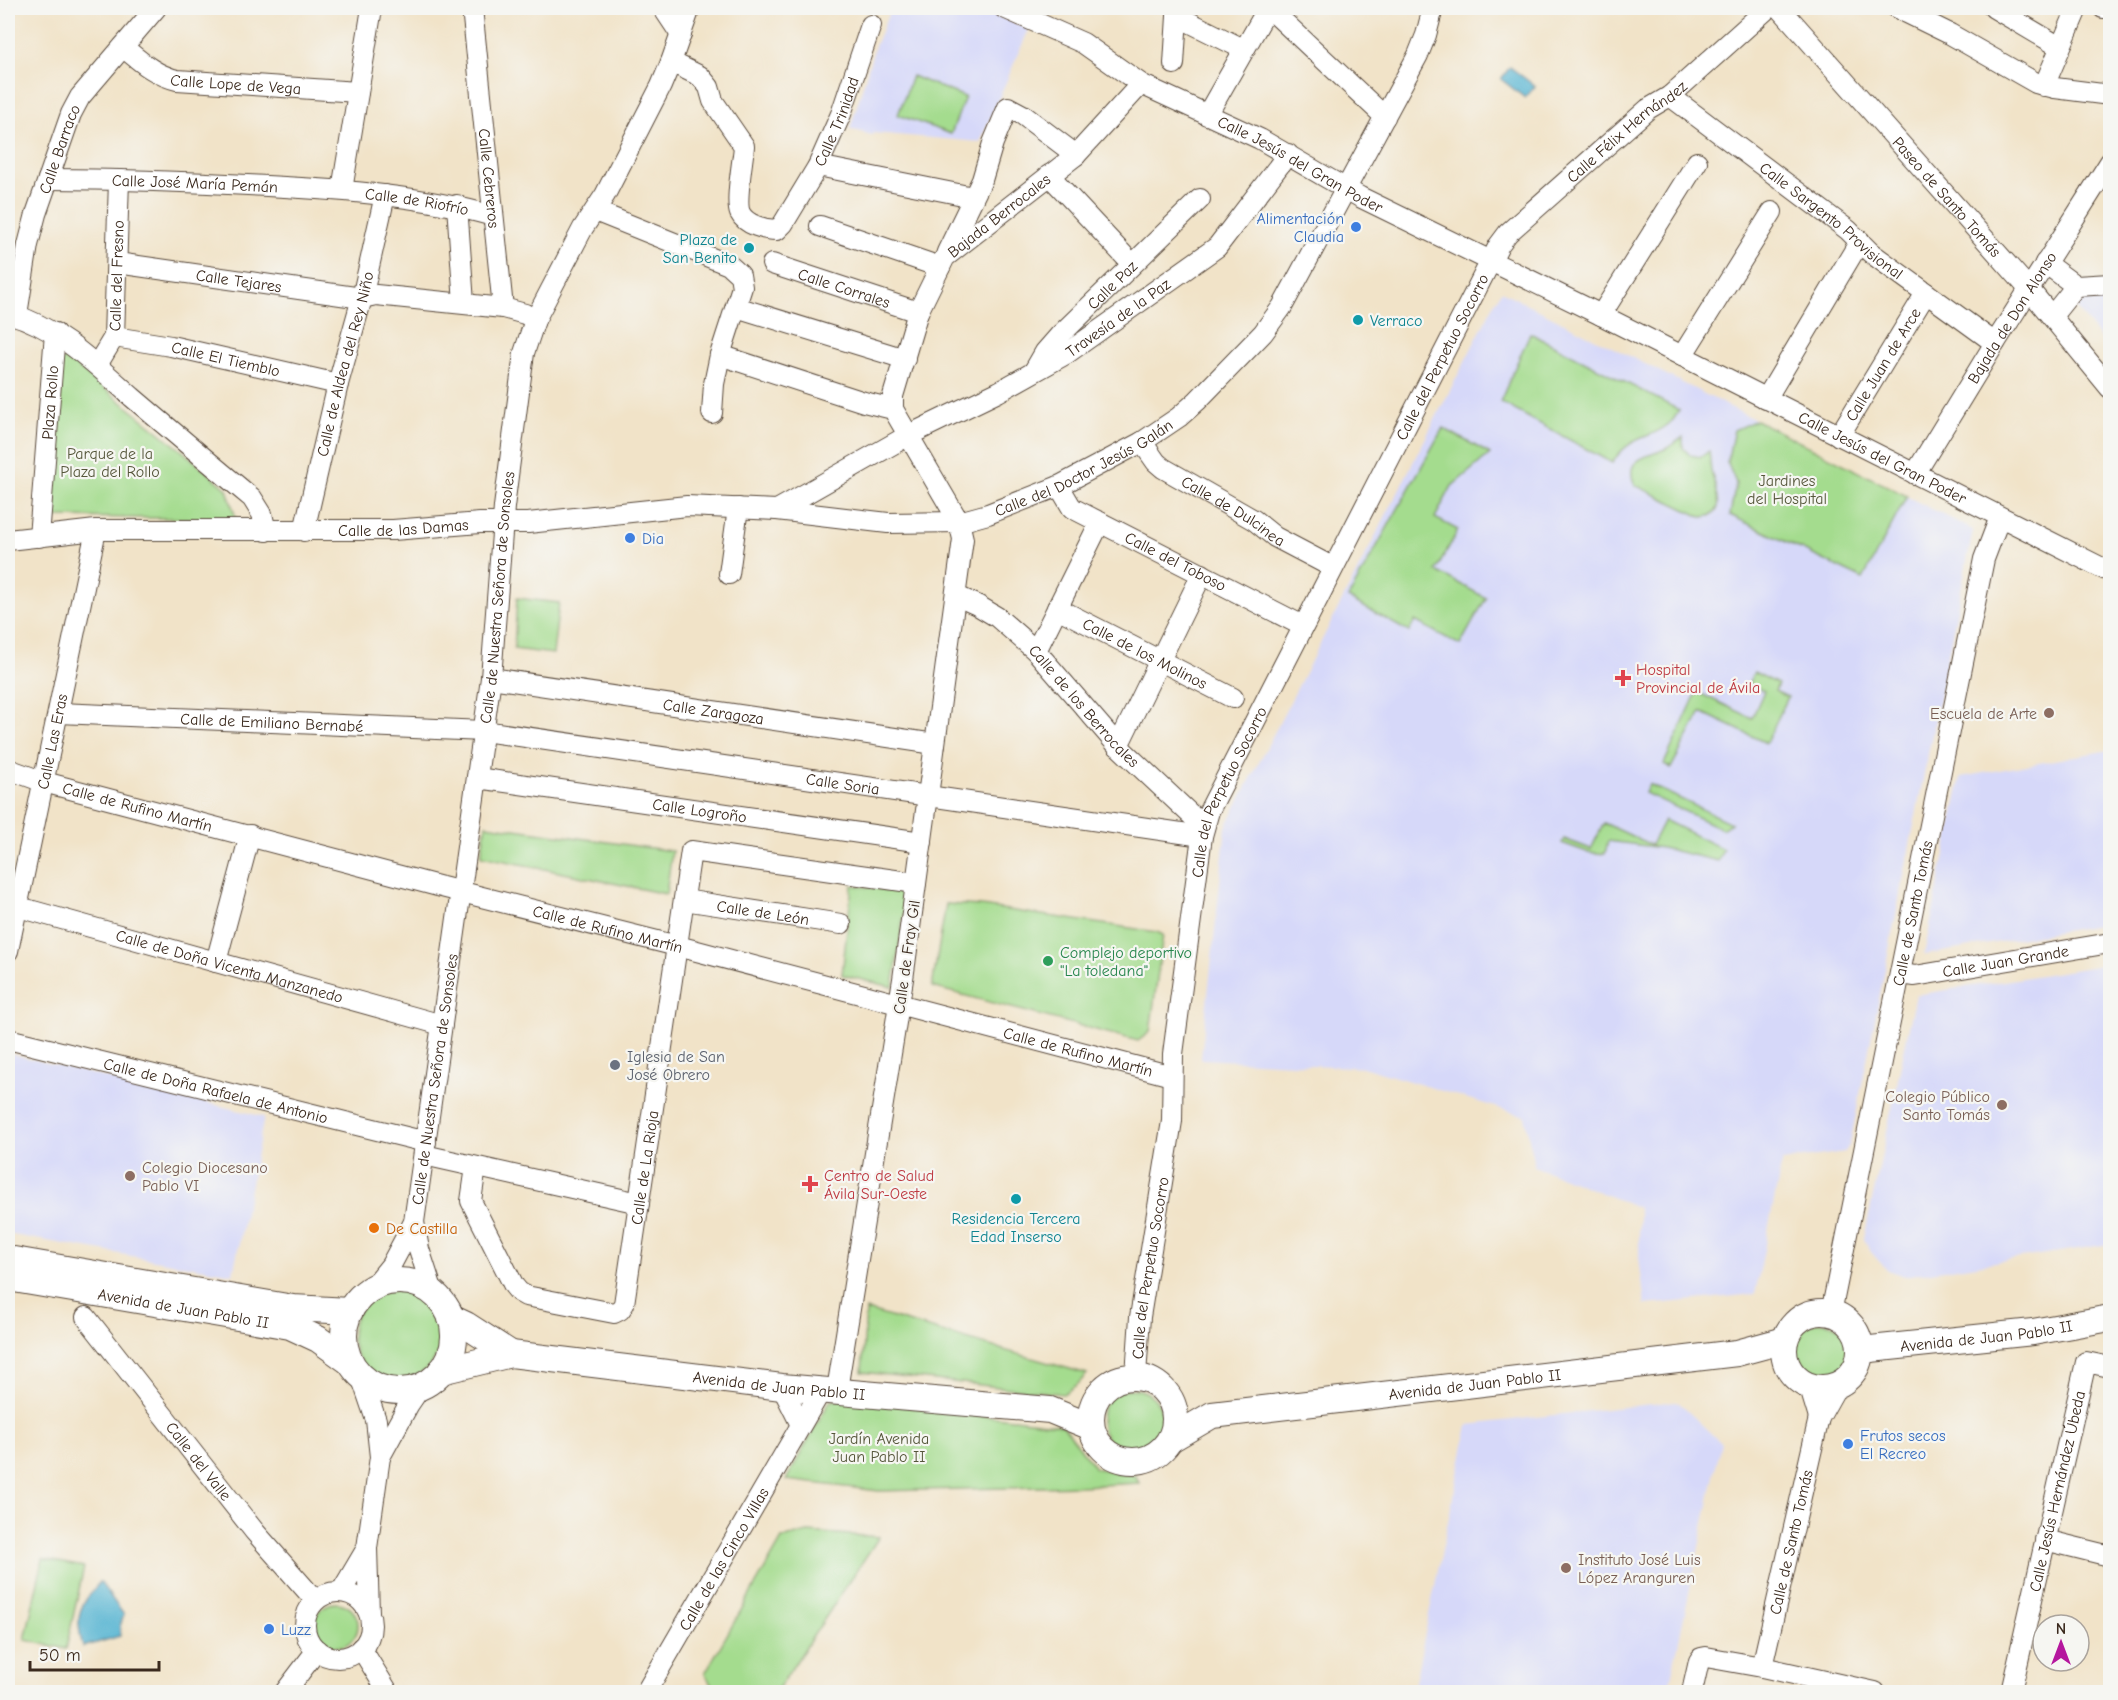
<svg xmlns="http://www.w3.org/2000/svg" width="2118" height="1700" font-family="'Comic Neue',sans-serif">
<rect width="100%" height="100%" fill="#f6f6f2"/>
<filter id="ink" filterUnits="userSpaceOnUse"><feTurbulence type="fractalNoise" baseFrequency=".0167" numOctaves="2"/><feDisplacementMap in="SourceGraphic" scale="12" xChannelSelector="R" yChannelSelector="G"/><feConvolveMatrix kernelMatrix="1 2 1 2 8 2 1 2 1" color-interpolation-filters="sRGB"/></filter>
<filter id="wash" filterUnits="userSpaceOnUse"><feTurbulence type="fractalNoise" baseFrequency=".008" numOctaves="4" result="noise"/><feDisplacementMap in="SourceGraphic" scale="24" xChannelSelector="R" yChannelSelector="G"/><feGaussianBlur stdDeviation="1.35" result="paint"/><feColorMatrix in="noise" values="0 0 0 0 0 0 0 0 0 0 0 0 0 0 0 0 0 1.4 0 .05"/><feComposite in="paint" operator="in"/></filter>
<g filter="url(#wash)">
<rect width="100%" height="100%" fill="#f1e3c8"/>
<!-- built -->
<path fill="#d6d8f9" d="M891,8H980L1029,29L980,142L873,133L872,135L850,129L875,46Z
M1501,291L1973,530L1850,1144L1845,1152L1782,1161L1755,1294L1645,1305L1639,1258V1208L1534,1166L1525,1116L1366,1068L1201,1059L1226,827Z
M2110,295V351L2074,304L2080,297Z
M2110,750V923L1924,955L1961,777Z
M2110,964V1244L1905,1276L1887,1270L1871,1252L1864,1239L1916,995Z
M8,1053L264,1117L233,1274L8,1234Z
M1677,1401L1721,1443L1668,1692H1413L1468,1425Z"/>
<!-- green -->
<path fill="#a4dc8e" stroke="#708356" stroke-width="1.5" d="M912,76L965,97L951,134L898,115Z
M1530,333L1679,410C1677,413 1675,419 1671,422C1651,441 1631,433 1612,463L1500,402Z
M65,357L180,449L227,489L236,519L51,517L59,363Z
M1756,420L1907,496L1863,579L1730,515L1736,483L1727,462L1734,430Z
M1443,428L1490,454L1452,486L1435,518L1458,530L1436,571L1486,598L1460,645L1415,621L1409,632L1348,598Z
M1683,437V448L1690,455L1701,457L1709,451C1710,457 1710,464 1711,471C1714,485 1731,517 1701,517L1635,485C1622,457 1650,457 1667,448C1672,445 1677,441 1683,437Z
M517,598L559,603L553,654L514,649Z
M1754,672L1778,684L1775,691L1788,697L1766,743L1701,712L1671,768L1664,764L1697,692L1752,718L1764,691L1748,684Z
M1649,784L1731,823L1722,829L1645,793Z
M1664,820L1723,849L1718,861L1662,848L1608,841L1605,854L1587,852L1562,843L1564,839L1591,849L1604,823L1651,845Z
M486,825L672,851L666,894L481,856Z
M852,885L907,893L893,987L842,975Z
M946,904L981,906L1157,932L1163,935L1150,1032L1138,1041L932,987Z
M352 1335a45 45 0 1 1 90 0a45 45 0 1 1-90 0Z
M866,1310L1087,1374L1078,1384L1063,1394L862,1372Z
M1795 1349a27 27 0 1 1 54 0a27 27 0 1 1-54 0Z
M1101 1420a31 31 0 1 1 62 0a31 31 0 1 1-62 0Z
M845,1399L1063,1425L1095,1468L1136,1476L1139,1483L1081,1486L879,1491L786,1480L830,1401Z
M808,1532L879,1537L776,1692H715L705,1673L782,1539Z
M43,1559L84,1567L66,1649L25,1640Z
M314 1625a22 22 0 1 1 44 0a22 22 0 1 1-44 0Z"/>
<!-- water -->
<path fill="#53b3d1" stroke="#476e78" stroke-width="1.5" d="M1510,67L1535,86L1525,98L1501,79Z
M100,1582L124,1615L120,1626V1636L83,1647C74,1614 79,1607 100,1582Z"/>
</g>
<g filter="url(#ink)">
<g fill="none" stroke-linecap="round" stroke-linejoin="round">
<!-- minor casing -->
<g stroke="#564638" stroke-width="22">
<g id="minor">
<path id="s1" d="M472,8L503,308"/>
<path d="M663,8L681,35"/>
<path id="s2" d="M1004,8L1083,43L1141,84L1260,139L1360,197L1601,315L2110,572"/>
<path d="M1177,8V16L1243,49"/>
<path d="M1269,8L1385,117"/>
<path id="s3" d="M1780,8L2029,289L2110,388"/>
<path d="M1897,8L1950,34L2036,83L2055,88L2110,95"/>
<path d="M1994,8L2060,47"/>
<path d="M2103,8H2110"/>
<path id="s4" d="M123,47C140,61 155,75 177,80L358,92"/>
<path id="s5" d="M671,62L700,76L709,87L713,101L744,146C743,160 735,201 740,213C746,225 765,230 777,230L783,224L818,166L841,114L871,25"/>
<path d="M1174,64L1177,16"/>
<path d="M2044,86L2077,9"/>
<path id="s6" d="M1670,96L1848,230L1871,253L1995,343"/>
<path d="M1207,115L1268,8"/>
<path d="M818,166L973,197"/>
<path d="M1049,175L1132,264"/>
<path id="s7" d="M48,179C121,179 194,182 267,186C343,190 419,195 493,216"/>
<path d="M342,190L372,8"/>
<path d="M457,205L464,303"/>
<path d="M595,211L729,265L740,275L742,287L720,355L714,384L712,413"/>
<path d="M820,226L940,267"/>
<path d="M947,252L982,180L993,143L1008,107L1023,115L1076,155"/>
<path id="s8" d="M117,263L362,298L376,295L503,308L525,314L535,320"/>
<path d="M2045,263L2076,286L2110,284"/>
<path id="s9" d="M772,264L918,312"/>
<path d="M736,307L905,359"/>
<path d="M8,313C58,327 94,363 132,397C172,431 212,465 252,498L262,514L266,531"/>
<path id="s10" d="M17,315L28,245L36,214L71,114L80,97L156,8"/>
<path d="M1601,315L1697,162"/>
<path d="M2052,316L2076,286"/>
<path id="s11" d="M114,337L171,346L338,384"/>
<path d="M720,355L864,402L893,409L959,522L963,539L903,979L837,1390"/>
<path d="M1682,356L1772,212"/>
<path id="s12" d="M97,365L114,337L119,180"/>
<path id="s13" d="M1034,371L1045,352L1059,336L1200,199"/>
<path d="M1766,399L1860,241"/>
<path id="s14" d="M893,409V396L918,312L945,257L1076,155L1141,84"/>
<path id="s15" d="M1839,436L1926,293"/>
<path id="s16" d="M1142,442L1156,462L1163,468L1254,520L1275,537L1332,567"/>
<path id="s17" d="M1915,474L1995,343L2110,162"/>
<path id="s18" d="M1059,486L1072,508L1303,626"/>
<path id="s19" d="M777,510L909,435L998,392L1066,354L1217,247L1288,154"/>
<path id="s20" d="M304,531L338,384L362,298L385,195"/>
<path id="s21" d="M39,537L55,333"/>
<path id="s22" d="M8,540L96,530H393L480,523H528L687,506L777,510L888,523L959,522L988,514L1059,486L1142,442L1179,417L1197,401L1263,333L1282,307L1295,283L1418,55L1426,35L1433,8"/>
<path d="M729,574L738,508"/>
<path id="s23" d="M957,596L977,605L997,617L1036,651L1118,746L1204,827"/>
<path id="s24" d="M1057,608L1233,698"/>
<path d="M1036,651L1100,522"/>
<path id="s25" d="M491,678L935,744"/>
<path id="s26" d="M59,713L484,731L1202,836"/>
<path d="M1118,746L1202,574"/>
<path id="s27" d="M8,769L44,782L438,886L693,950L1172,1076"/>
<path id="s28" d="M477,778L922,842"/>
<path id="s29" d="M684,900L841,924"/>
<path id="s30" d="M8,904L442,1025"/>
<path id="s31" d="M8,951L96,530"/>
<path d="M216,962L250,835"/>
<path id="s32" d="M1901,974L1915,976L2110,943"/>
<path id="s33" d="M8,1039L426,1142"/>
<path d="M424,1155L639,1203"/>
<path id="s34" d="M476,1167L471,1201L514,1286L519,1292L526,1296L614,1313L620,1310L624,1304L691,851L916,883"/>
<path d="M414,1222L419,1249L433,1292"/>
<path id="s35" d="M374,1286L391,1265L414,1222L491,678L504,507L524,353L535,320L583,228L605,195L661,86L671,62L690,8"/>
<path id="s36" d="M1831,1313L1984,559L2000,517"/>
<path id="s37" d="M86,1317L255,1532L315,1600"/>
<path id="s38" d="M1136,1375L1140,1317L1172,1121L1173,1054L1202,836L1209,811L1499,245L1508,233L1648,109L1670,96L1768,8"/>
<path d="M361,1376L376,1420L380,1457L367,1548L369,1613"/>
<path d="M1809,1385L1819,1418"/>
<path d="M782,1387L800,1423"/>
<path d="M380,1457L409,1404L422,1385"/>
<path d="M2045,1540L2110,1556"/>
<path d="M341,1592L367,1548"/>
<circle cx="338" cy="1625" r="33"/>
<path d="M361,1648L388,1692"/>
<path id="s39" d="M1762,1667L1819,1418L1838,1384"/>
<path d="M285,1692L317,1650"/>
<path id="s40" d="M646,1692L822,1389"/>
<path d="M1692,1692L1699,1661L1701,1658L1706,1657L1762,1667L1875,1692"/>
<path id="s41" d="M2011,1692L2086,1362L2110,1367"/>
</g>
</g>
<!-- major casing -->
<g stroke="#564638" stroke-width="28">
<g id="major">
<path d="M8,1259L293,1308L349,1311"/>
<path id="s42" d="M8,1278L290,1326L318,1339L350,1362"/>
<circle cx="399" cy="1336" r="55"/>
<circle cx="1822" cy="1350" r="38"/>
<path d="M451,1318L466,1325L511,1354"/>
<path id="s43" d="M1861,1350L2033,1332L2110,1318"/>
<path id="s44" d="M441,1371L511,1354L782,1387L1050,1410L1089,1426"/>
<circle cx="1133" cy="1419" r="42"/>
<path id="s45" d="M1171,1439L1212,1415L1737,1353L1785,1340"/>
</g>
</g>
<!-- minor -->
<use href="#minor" stroke="#fff" stroke-width="20"/>
<!-- major -->
<use href="#major" stroke="#fff" stroke-width="26"/>
</g>
</g>
<!-- markers -->
<g fill="#3f7fe0" stroke="#f6f6f2" stroke-width="2">
<circle cx="1356" cy="227" r="6"/>
<circle cx="630" cy="538" r="6"/>
<circle cx="1848" cy="1444" r="6"/>
<circle cx="269" cy="1629" r="6"/>
</g>
<g fill="#0f9aa8" stroke="#f6f6f2" stroke-width="2">
<circle cx="749" cy="248" r="6"/>
<circle cx="1358" cy="320" r="6"/>
<circle cx="1016" cy="1199" r="6"/>
</g>
<g fill="#e0444e" stroke="#f6f6f2" stroke-width="2">
<path d="M1620 669h6v6h6v6h-6v6h-6v-6h-6v-6h6z"/>
<path d="M807 1175h6v6h6v6h-6v6h-6v-6h-6v-6h6z"/>
</g>
<g fill="#8d6e63" stroke="#f6f6f2" stroke-width="2">
<circle cx="2049" cy="713" r="6"/>
<circle cx="2002" cy="1105" r="6"/>
<circle cx="130" cy="1176" r="6"/>
<circle cx="1566" cy="1568" r="6"/>
</g>
<circle fill="#2e9e5b" stroke="#f6f6f2" stroke-width="2" cx="1048" cy="961" r="6"/>
<circle fill="#6b7280" stroke="#f6f6f2" stroke-width="2" cx="615" cy="1065" r="6"/>
<circle fill="#e8710a" stroke="#f6f6f2" stroke-width="2" cx="374" cy="1228" r="6"/>
<g text-anchor="middle" stroke-width="4.5" stroke-linejoin="round" paint-order="stroke">
<!-- street labels -->
<g font-size="16" fill="#3b2a1e" stroke="#f6f6f2">
<text dy="6" stroke="none"><textPath href="#s4" startOffset="123">Calle Lope de Vega</textPath></text>
<text dy="6" stroke="none"><textPath href="#s5" startOffset="350">Calle Trinidad</textPath></text>
<text dy="6" stroke="none"><textPath href="#s38" startOffset="1377">Calle Félix Hernández</textPath></text>
<text dy="6" stroke="none"><textPath href="#s10" startOffset="172">Calle Barraco</textPath></text>
<text dy="6" stroke="none"><textPath href="#s2" startOffset="336">Calle Jesús del Gran Poder</textPath></text>
<text dy="6" stroke="none"><textPath href="#s1" startOffset="171">Calle Cebreros</textPath></text>
<text dy="6" stroke="none"><textPath href="#s7" startOffset="147">Calle José María Pemán</textPath></text>
<text dy="6" stroke="none"><textPath href="#s3" startOffset="252">Paseo de Santo Tomás</textPath></text>
<text dy="6" stroke="none"><textPath href="#s7" startOffset="370">Calle de Riofrío</textPath></text>
<text dy="6" stroke="none"><textPath href="#s14" startOffset="230">Bajada Berrocales</textPath></text>
<text dy="6" stroke="none"><textPath href="#s6" startOffset="204">Calle Sargento Provisional</textPath></text>
<text dy="6" stroke="none"><textPath href="#s12" startOffset="94">Calle del Fresno</textPath></text>
<text dy="6" stroke="none"><textPath href="#s8" startOffset="123">Calle Tejares</textPath></text>
<text dy="6" stroke="none"><textPath href="#s13" startOffset="117">Calle Paz</textPath></text>
<text dy="6" stroke="none"><textPath href="#s9" startOffset="76">Calle Corrales</textPath></text>
<text dy="6" stroke="none"><textPath href="#s17" startOffset="184">Bajada de Don Alonso</textPath></text>
<text dy="6" stroke="none"><textPath href="#s19" startOffset="392">Travesía de la Paz</textPath></text>
<text dy="6" stroke="none"><textPath href="#s38" startOffset="1080">Calle del Perpetuo Socorro</textPath></text>
<text dy="6" stroke="none"><textPath href="#s11" startOffset="114">Calle El Tiemblo</textPath></text>
<text dy="6" stroke="none"><textPath href="#s20" startOffset="172">Calle de Aldea del Rey Niño</textPath></text>
<text dy="6" stroke="none"><textPath href="#s15" startOffset="84">Calle Juan de Arce</textPath></text>
<text dy="6" stroke="none"><textPath href="#s21" startOffset="135">Plaza Rollo</textPath></text>
<text dy="6" stroke="none"><textPath href="#s2" startOffset="988">Calle Jesús del Gran Poder</textPath></text>
<text dy="6" stroke="none"><textPath href="#s22" startOffset="1090">Calle del Doctor Jesús Galán</textPath></text>
<text dy="6" stroke="none"><textPath href="#s16" startOffset="116">Calle de Dulcinea</textPath></text>
<text dy="6" stroke="none"><textPath href="#s22" startOffset="396">Calle de las Damas</textPath></text>
<text dy="6" stroke="none"><textPath href="#s18" startOffset="142">Calle del Toboso</textPath></text>
<text dy="6" stroke="none"><textPath href="#s35" startOffset="706">Calle de Nuestra Señora de Sonsoles</textPath></text>
<text dy="6" stroke="none"><textPath href="#s24" startOffset="99">Calle de los Molinos</textPath></text>
<text dy="6" stroke="none"><textPath href="#s23" startOffset="170">Calle de los Berrocales</textPath></text>
<text dy="6" stroke="none"><textPath href="#s25" startOffset="225">Calle Zaragoza</textPath></text>
<text dy="6" stroke="none"><textPath href="#s26" startOffset="213">Calle de Emiliano Bernabé</textPath></text>
<text dy="6" stroke="none"><textPath href="#s31" startOffset="214">Calle Las Eras</textPath></text>
<text dy="6" stroke="none"><textPath href="#s26" startOffset="788">Calle Soria</textPath></text>
<text dy="6" stroke="none"><textPath href="#s38" startOffset="594">Calle del Perpetuo Socorro</textPath></text>
<text dy="6" stroke="none"><textPath href="#s27" startOffset="135">Calle de Rufino Martín</textPath></text>
<text dy="6" stroke="none"><textPath href="#s28" startOffset="225">Calle Logroño</textPath></text>
<text dy="6" stroke="none"><textPath href="#s29" startOffset="80">Calle de León</textPath></text>
<text dy="6" stroke="none"><textPath href="#s36" startOffset="408">Calle de Santo Tomás</textPath></text>
<text dy="6" stroke="none"><textPath href="#s27" startOffset="621">Calle de Rufino Martín</textPath></text>
<text transform="translate(906 957) rotate(-82)" y="6">Calle de Fray Gil</text>
<text dy="6" stroke="none"><textPath href="#s32" startOffset="106">Calle Juan Grande</textPath></text>
<text dy="6" stroke="none"><textPath href="#s30" startOffset="230">Calle de Doña Vicenta Manzanedo</textPath></text>
<text dy="6" stroke="none"><textPath href="#s27" startOffset="1107">Calle de Rufino Martín</textPath></text>
<text dy="6" stroke="none"><textPath href="#s35" startOffset="220">Calle de Nuestra Señora de Sonsoles</textPath></text>
<text dy="6" stroke="none"><textPath href="#s33" startOffset="214">Calle de Doña Rafaela de Antonio</textPath></text>
<text dy="6" stroke="none"><textPath href="#s34" startOffset="387">Calle de La Rioja</textPath></text>
<text dy="6" stroke="none"><textPath href="#s38" startOffset="108">Calle del Perpetuo Socorro</textPath></text>
<text dy="6" stroke="none"><textPath href="#s42" startOffset="178">Avenida de Juan Pablo II</textPath></text>
<text dy="6" stroke="none"><textPath href="#s43" startOffset="126">Avenida de Juan Pablo II</textPath></text>
<text dy="6" stroke="none"><textPath href="#s44" startOffset="342">Avenida de Juan Pablo II</textPath></text>
<text dy="6" stroke="none"><textPath href="#s45" startOffset="312">Avenida de Juan Pablo II</textPath></text>
<text dy="6" stroke="none"><textPath href="#s37" startOffset="183">Calle del Valle</textPath></text>
<text dy="6" stroke="none"><textPath href="#s41" startOffset="206">Calle Jesús Hernández Úbeda</textPath></text>
<text dy="6" stroke="none"><textPath href="#s39" startOffset="128">Calle de Santo Tomás</textPath></text>
<text dy="6" stroke="none"><textPath href="#s40" startOffset="154">Calle de las Cinco Villas</textPath></text>
</g>
<!-- shop labels -->
<g font-size="16" fill="#366cbe" stroke="#f6f6f2" text-anchor="start">
<text x="1344" y="224" text-anchor="end">Alimentación<tspan x="1344" dy="18">Claudia</tspan></text>
<text x="642" y="544">Dia</text>
<text x="1860" y="1441">Frutos secos<tspan x="1860" dy="18">El Recreo</tspan></text>
<text x="281" y="1635">Luzz</text>
</g>
<!-- culture labels -->
<g font-size="16" fill="#0d838f" stroke="#f6f6f2" text-anchor="end">
<text x="737" y="245">Plaza de<tspan x="737" dy="18">San Benito</tspan></text>
<text x="1370" y="326" text-anchor="start">Verraco</text>
<text x="1016" y="1224" text-anchor="middle">Residencia Tercera<tspan x="1016" dy="18">Edad Inserso</tspan></text>
</g>
<!-- park labels -->
<g font-size="16" fill="#55563a" stroke="#f6f6f2">
<text x="110" y="459">Parque de la<tspan x="110" dy="18">Plaza del Rollo</tspan></text>
<text x="1787" y="486">Jardines<tspan x="1787" dy="18">del Hospital</tspan></text>
<text x="879" y="1444">Jardín Avenida<tspan x="879" dy="18">Juan Pablo II</tspan></text>
</g>
<!-- health labels -->
<g font-size="16" fill="#be3a42" stroke="#f6f6f2" text-anchor="start">
<text x="1636" y="675">Hospital<tspan x="1636" dy="18">Provincial de Ávila</tspan></text>
<text x="824" y="1181">Centro de Salud<tspan x="824" dy="18">Ávila Sur-Oeste</tspan></text>
</g>
<!-- education labels -->
<g font-size="16" fill="#785e54" stroke="#f6f6f2" text-anchor="end">
<text x="2037" y="719">Escuela de Arte</text>
<text x="1990" y="1102">Colegio Público<tspan x="1990" dy="18">Santo Tomás</tspan></text>
<text x="142" y="1173" text-anchor="start">Colegio Diocesano<tspan x="142" dy="18">Pablo VI</tspan></text>
<text x="1578" y="1565" text-anchor="start">Instituto José Luis<tspan x="1578" dy="18">López Aranguren</tspan></text>
</g>
<!-- leisure labels -->
<g font-size="16" fill="#27864d" stroke="#f6f6f2" text-anchor="start">
<text x="1060" y="958">Complejo deportivo<tspan x="1060" dy="18">"La toledana"</tspan></text>
</g>
<!-- worship labels -->
<g font-size="16" fill="#5b616d" stroke="#f6f6f2" text-anchor="start">
<text x="627" y="1062">Iglesia de San<tspan x="627" dy="18">José Obrero</tspan></text>
</g>
<!-- food labels -->
<g font-size="16" fill="#c56008" stroke="#f6f6f2" text-anchor="start">
<text x="386" y="1234">De Castilla</text>
</g>
</g>
<!-- margin -->
<rect width="2118" height="1700" fill="none" stroke="#f6f6f2" stroke-width="30"/>
<!-- north arrow -->
<g transform="translate(2061 1643)"><circle r="28" fill="#f6f6f2" stroke="#aba49d" stroke-width="1.5"/>
<path d="M0-4.5L10 22L0 15L-10 22Z" fill="#b5179e"/>
<text y="-9" font-size="16" font-weight="bold" text-anchor="middle" fill="#3b2a1e">N</text>
</g>
<!-- scale -->
<path d="M30 1661v9h129v-9" fill="none" stroke="#3b2a1e" stroke-width="3"/>
<text x="39" y="1661" font-size="18" fill="#3b2a1e" stroke="#f6f6f2" stroke-width="4.5" paint-order="stroke">50 m</text>
</svg>
